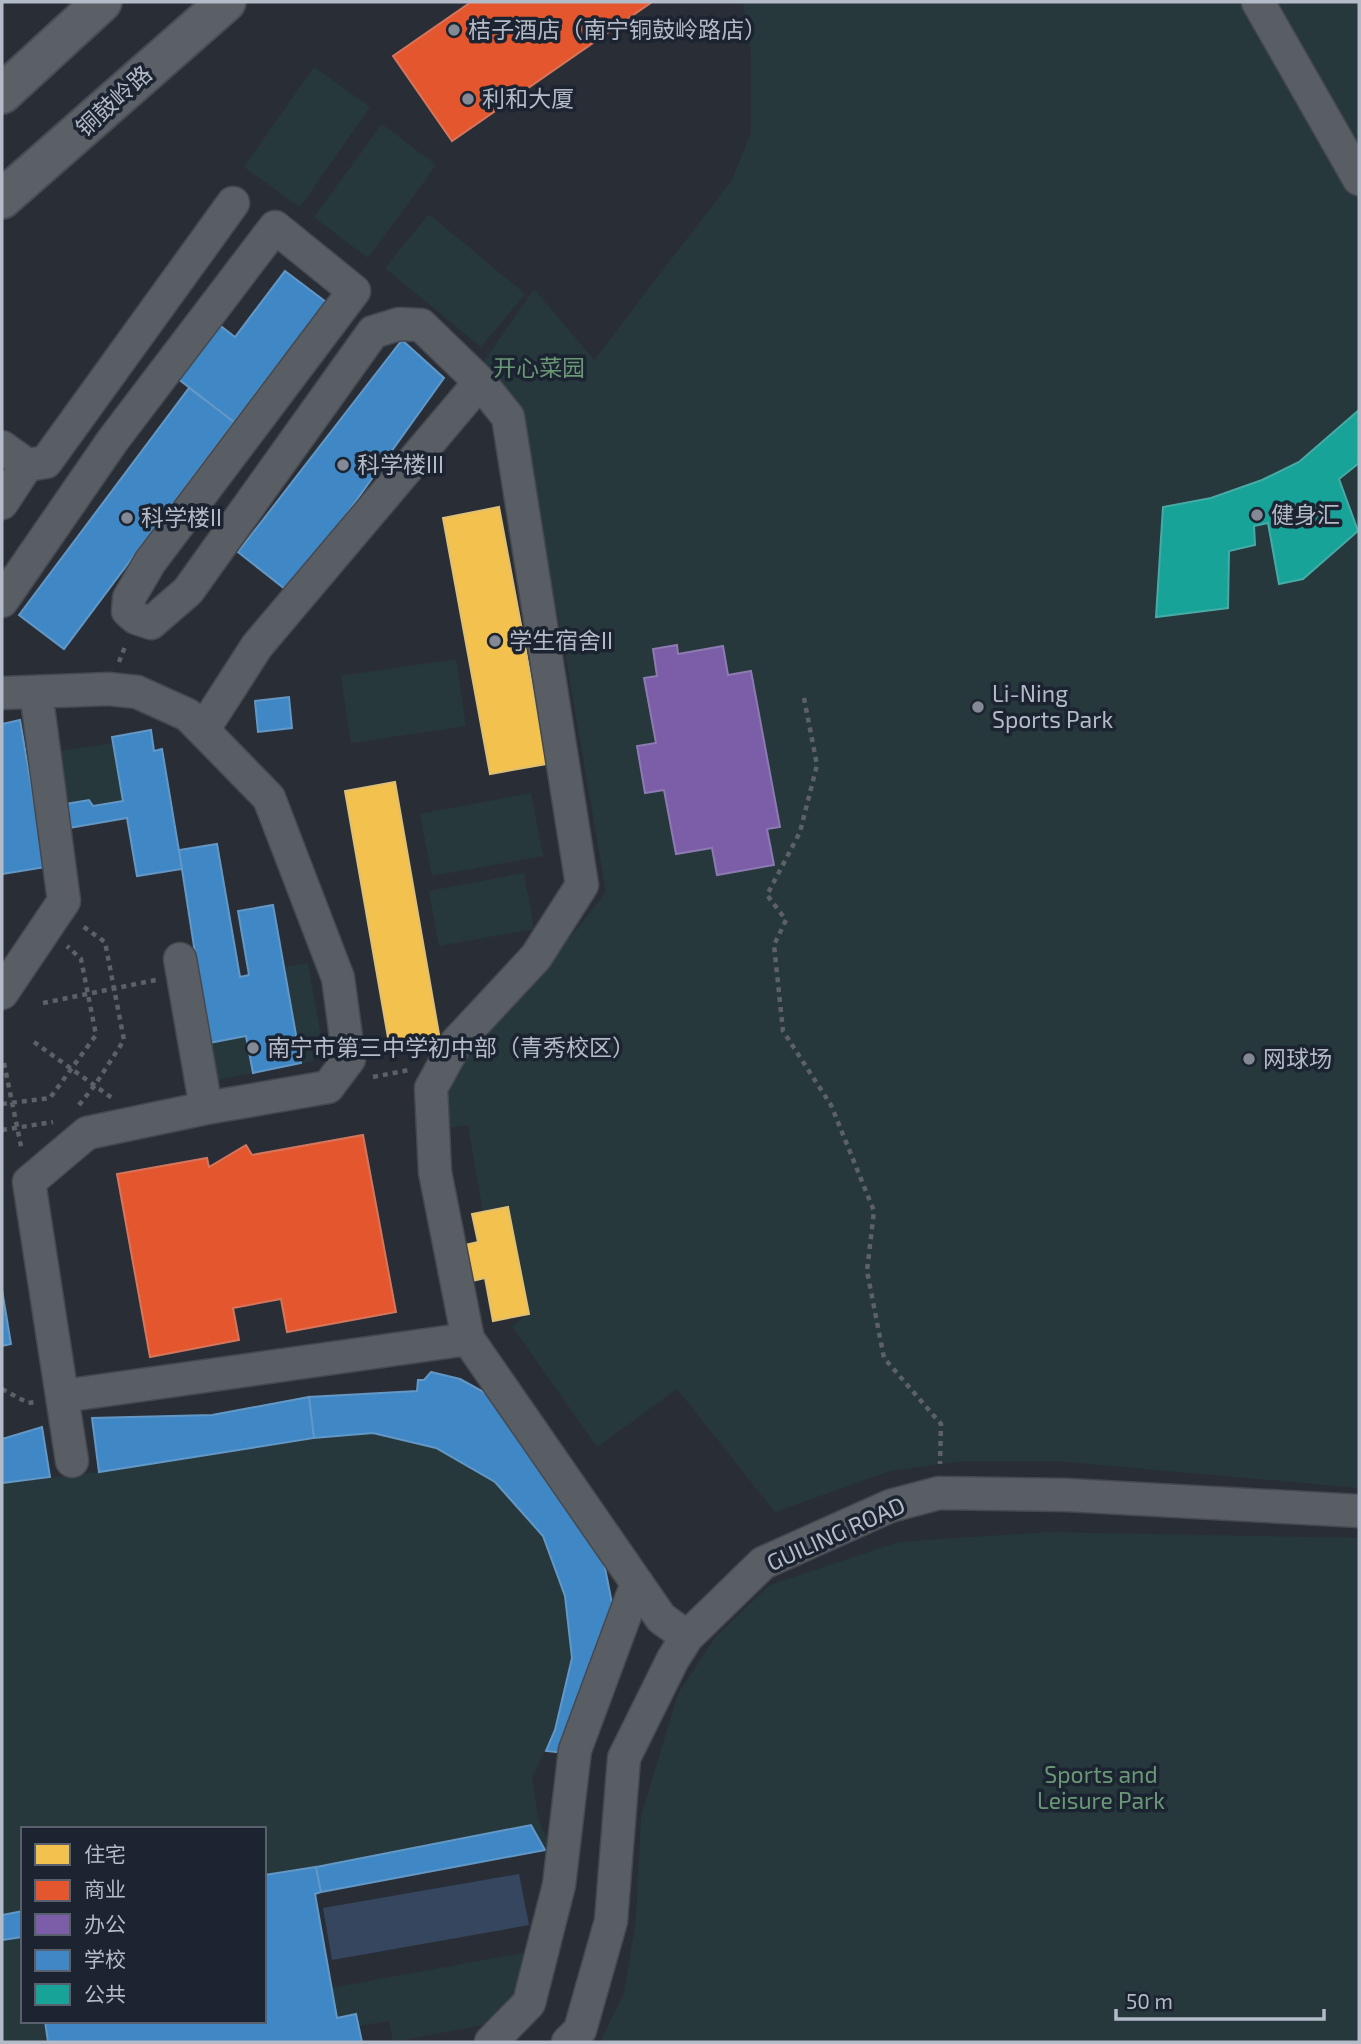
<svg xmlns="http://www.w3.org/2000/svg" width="1361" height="2044" font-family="'Exo 2','Noto Sans SC',sans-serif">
<rect width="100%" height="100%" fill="#292e36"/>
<!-- green -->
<path fill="#26383c" d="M743,2H1359V1488L1056,1461H963L890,1471L775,1512L677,1389L597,1447L512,1326L529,1313L508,1207L483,1212L468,1125L446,1128L443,1097L454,1066L518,995L524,996L606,892L563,640L541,539L481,366L534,289L594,360L732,180L751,133V52Z
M314,67L370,107L300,207L244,167Z
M382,124L436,165L368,258L314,217Z
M429,214L525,294L481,347L385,268Z
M456,659L466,726L351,743L341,676Z
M114,743L123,801L93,806L89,800L69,803L60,751Z
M531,793L543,856L432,876L420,814Z
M524,873L534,929L439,946L429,891Z
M308,963L321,1036L313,1061L301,1063L285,967Z
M246,1036L253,1073L217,1080L209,1043Z
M373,1433L436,1448L495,1482L543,1536L565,1596L572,1658L555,1730L532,1777L538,1819L551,1848L545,1850L530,1825L316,1867L264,1875V1829H23V1911L2,1915V1483L99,1472L314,1438Z
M1048,1532L1359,1538V2042H600L624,1993L636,1919L641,1817L678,1694L716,1636L770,1585L899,1542Z
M23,1937V2021H45L48,2042H2V1941Z
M534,1951L523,1983L488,2024L393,2042L389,2021L359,2026L356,2014L337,2018L331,1988Z"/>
<!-- water -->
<path fill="#36465f" d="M519,1874L529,1925L332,1960L323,1908Z"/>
<!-- homes -->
<path fill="#f2c14e" stroke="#dfbf73" stroke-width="2" d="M499,507L547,764L490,774L443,518Z
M395,782L440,1040L390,1049L345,791Z
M508,1207L529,1314L493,1321L485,1278L472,1281L465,1245L478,1242L472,1214Z"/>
<!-- shops -->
<path fill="#e4572e" stroke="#d5755c" stroke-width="2" d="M471,2H652L452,141L393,56Z
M363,1135L396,1312L287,1332L281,1299L233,1308L239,1340L150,1357L117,1174L207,1158L209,1167L246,1145L252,1155Z"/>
<!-- offices -->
<path fill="#7b5ea7" stroke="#8c7ab1" stroke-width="2" d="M677,645L678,654L723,646L728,675L751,671L780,827L767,829L774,865L717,875L712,848L676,854L664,790L645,793L637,746L656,743L644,678L657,676L653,649Z"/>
<!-- schools -->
<path fill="#3f88c5" stroke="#6297c6" stroke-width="2" d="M285,271L326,302L234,422L155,361L196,307L235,337Z
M402,340L444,378L290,593L238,552Z
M189,388L234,422L64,649L19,615Z
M289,697L292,728L258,732L255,701Z
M20,720L36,814L57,811L60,805L89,800L93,806L123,801L112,737L151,730L154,751L162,749L182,869L137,876L127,818L40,833L46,867L2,874V724Z
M217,844L240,977L249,975L238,911L273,905L301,1063L253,1073L246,1036L209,1043L179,850Z
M2,1290L11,1344L2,1346Z
M431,1372L460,1379L500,1401L603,1558L612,1603L613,1633L565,1753L546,1751L555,1730L572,1658L565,1596L543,1536L495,1482L436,1448L373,1433L314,1438L309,1397L417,1391L418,1380H424Z
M309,1397L314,1438L99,1472L92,1418L212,1415Z
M42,1427L50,1477L2,1483V1439Z
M531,1825L545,1850L321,1892L316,1867Z
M316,1867L321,1892L315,1894L337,2018L356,2014L362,2042H48L45,2021H264V1875Z
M23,1911V1937L2,1940V1915Z"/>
<!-- public -->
<path fill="#17a398" stroke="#46aaa6" stroke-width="2" d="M1359,410V463L1339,479L1358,531L1303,579L1279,584L1268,523L1254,526L1255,545L1229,551L1228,608L1156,617L1163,507L1211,498L1262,480L1299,462Z"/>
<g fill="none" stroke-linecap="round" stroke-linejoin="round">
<!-- minor casing -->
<g stroke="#45494f" stroke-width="35">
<path id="minor" d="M1258,2L1359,179
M2,447L27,465L2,503
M27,465L46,462L233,203
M2,601L113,440L275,227L354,291L150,562L129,598L128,611L136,618L151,623L188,591L373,332L399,324L421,325L480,382L508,417L582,885L536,957L456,1043L431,1088L435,1172L468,1339L661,1618L687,1637
M2,693L109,689L137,692L188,715L269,798L338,978L349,1059L328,1087L206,1108L87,1133L29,1182L72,1461
M203,730L257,646L480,382
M180,959L206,1108
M2,993L64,901L36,692
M63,1396L468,1339
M491,2042L529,2003L559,1885L575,1750L637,1583
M568,2042L580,2030L611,1921L624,1758L673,1659L687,1637L763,1563L890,1506L939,1493L1067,1495L1359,1511"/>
</g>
<!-- major casing -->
<g stroke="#474b53" stroke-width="42">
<path id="major" d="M2,94L102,2
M2,199L226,2"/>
</g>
<!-- path -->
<path stroke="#5c6168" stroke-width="4.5" stroke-dasharray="5 5" stroke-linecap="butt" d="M119,662L126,644
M804,698L817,765L800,832L767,895L786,920L774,945L783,1031L831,1105L874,1211L867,1271L884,1358L941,1424L940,1464
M43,1003L156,980
M34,1042L112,1098
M4,1063L22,1151
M373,1077L409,1070
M2,1104L50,1098L96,1035L81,959L67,946
M79,1105L95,1085L124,1040L105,942L81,925
M2,1130L53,1122
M2,1389L28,1403L36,1402"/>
<!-- minor -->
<use href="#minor" stroke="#595d64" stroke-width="32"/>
<!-- major -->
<use href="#major" stroke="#5b5f66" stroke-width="38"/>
</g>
<!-- markers -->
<g fill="#838995" stroke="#1c2431" stroke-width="2.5">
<circle cx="454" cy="30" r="7"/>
<circle cx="468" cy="99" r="7"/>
<circle cx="343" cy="465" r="7"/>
<circle cx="1257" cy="515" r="7"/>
<circle cx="127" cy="518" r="7"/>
<circle cx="495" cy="641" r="7"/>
<circle cx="978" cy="707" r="7"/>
<circle cx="253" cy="1048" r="7"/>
<circle cx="1249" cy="1059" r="7"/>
</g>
<g text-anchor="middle" stroke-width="7" stroke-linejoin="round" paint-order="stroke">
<!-- poi labels -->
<g font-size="23" fill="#b3bac8" stroke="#1c2431" text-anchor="start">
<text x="468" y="38">桔子酒店（南宁铜鼓岭路店）</text>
<text x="482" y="107">利和大厦</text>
<text x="357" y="473">科学楼III</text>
<text x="1271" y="523">健身汇</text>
<text x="141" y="526">科学楼II</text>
<text x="509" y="649">学生宿舍II</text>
<text x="992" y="702">Li-Ning<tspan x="992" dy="26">Sports Park</tspan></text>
<text x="267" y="1056">南宁市第三中学初中部（青秀校区）</text>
<text x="1263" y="1067">网球场</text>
</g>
<!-- street labels -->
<g font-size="23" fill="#b3bac8" stroke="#1c2431">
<text transform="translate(114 101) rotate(-42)" y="8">铜鼓岭路</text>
<text transform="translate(836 1534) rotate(-24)" y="8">GUILING ROAD</text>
</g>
<!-- park labels -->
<g font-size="23" fill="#6a9876" stroke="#1c2431">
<text x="539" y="376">开心菜园</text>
<text x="1101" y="1783">Sports and<tspan x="1101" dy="26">Leisure Park</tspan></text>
</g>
</g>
<!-- border -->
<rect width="1361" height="2044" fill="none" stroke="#b3bac8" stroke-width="7"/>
<!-- legend -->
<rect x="21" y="1827" width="245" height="196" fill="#1c2431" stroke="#58606d" stroke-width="2"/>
<rect x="35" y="1844" width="35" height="21" fill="#f2c14e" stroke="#58606d" stroke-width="2"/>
<text x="84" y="1862" font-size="21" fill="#b3bac8">住宅</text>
<rect x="35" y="1880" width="35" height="21" fill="#e4572e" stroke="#58606d" stroke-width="2"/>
<text x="84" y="1897" font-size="21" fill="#b3bac8">商业</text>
<rect x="35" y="1914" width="35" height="21" fill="#7b5ea7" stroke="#58606d" stroke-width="2"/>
<text x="84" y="1932" font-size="21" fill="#b3bac8">办公</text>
<rect x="35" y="1950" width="35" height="21" fill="#3f88c5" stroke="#58606d" stroke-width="2"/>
<text x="84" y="1967" font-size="21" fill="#b3bac8">学校</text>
<rect x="35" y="1984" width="35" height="21" fill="#17a398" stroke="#58606d" stroke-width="2"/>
<text x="84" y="2002" font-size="21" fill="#b3bac8">公共</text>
<!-- scale -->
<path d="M1116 2009v10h208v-10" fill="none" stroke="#b3bac8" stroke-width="3.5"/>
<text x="1126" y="2009" font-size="21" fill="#b3bac8" stroke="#1c2431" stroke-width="5" paint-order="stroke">50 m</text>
</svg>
